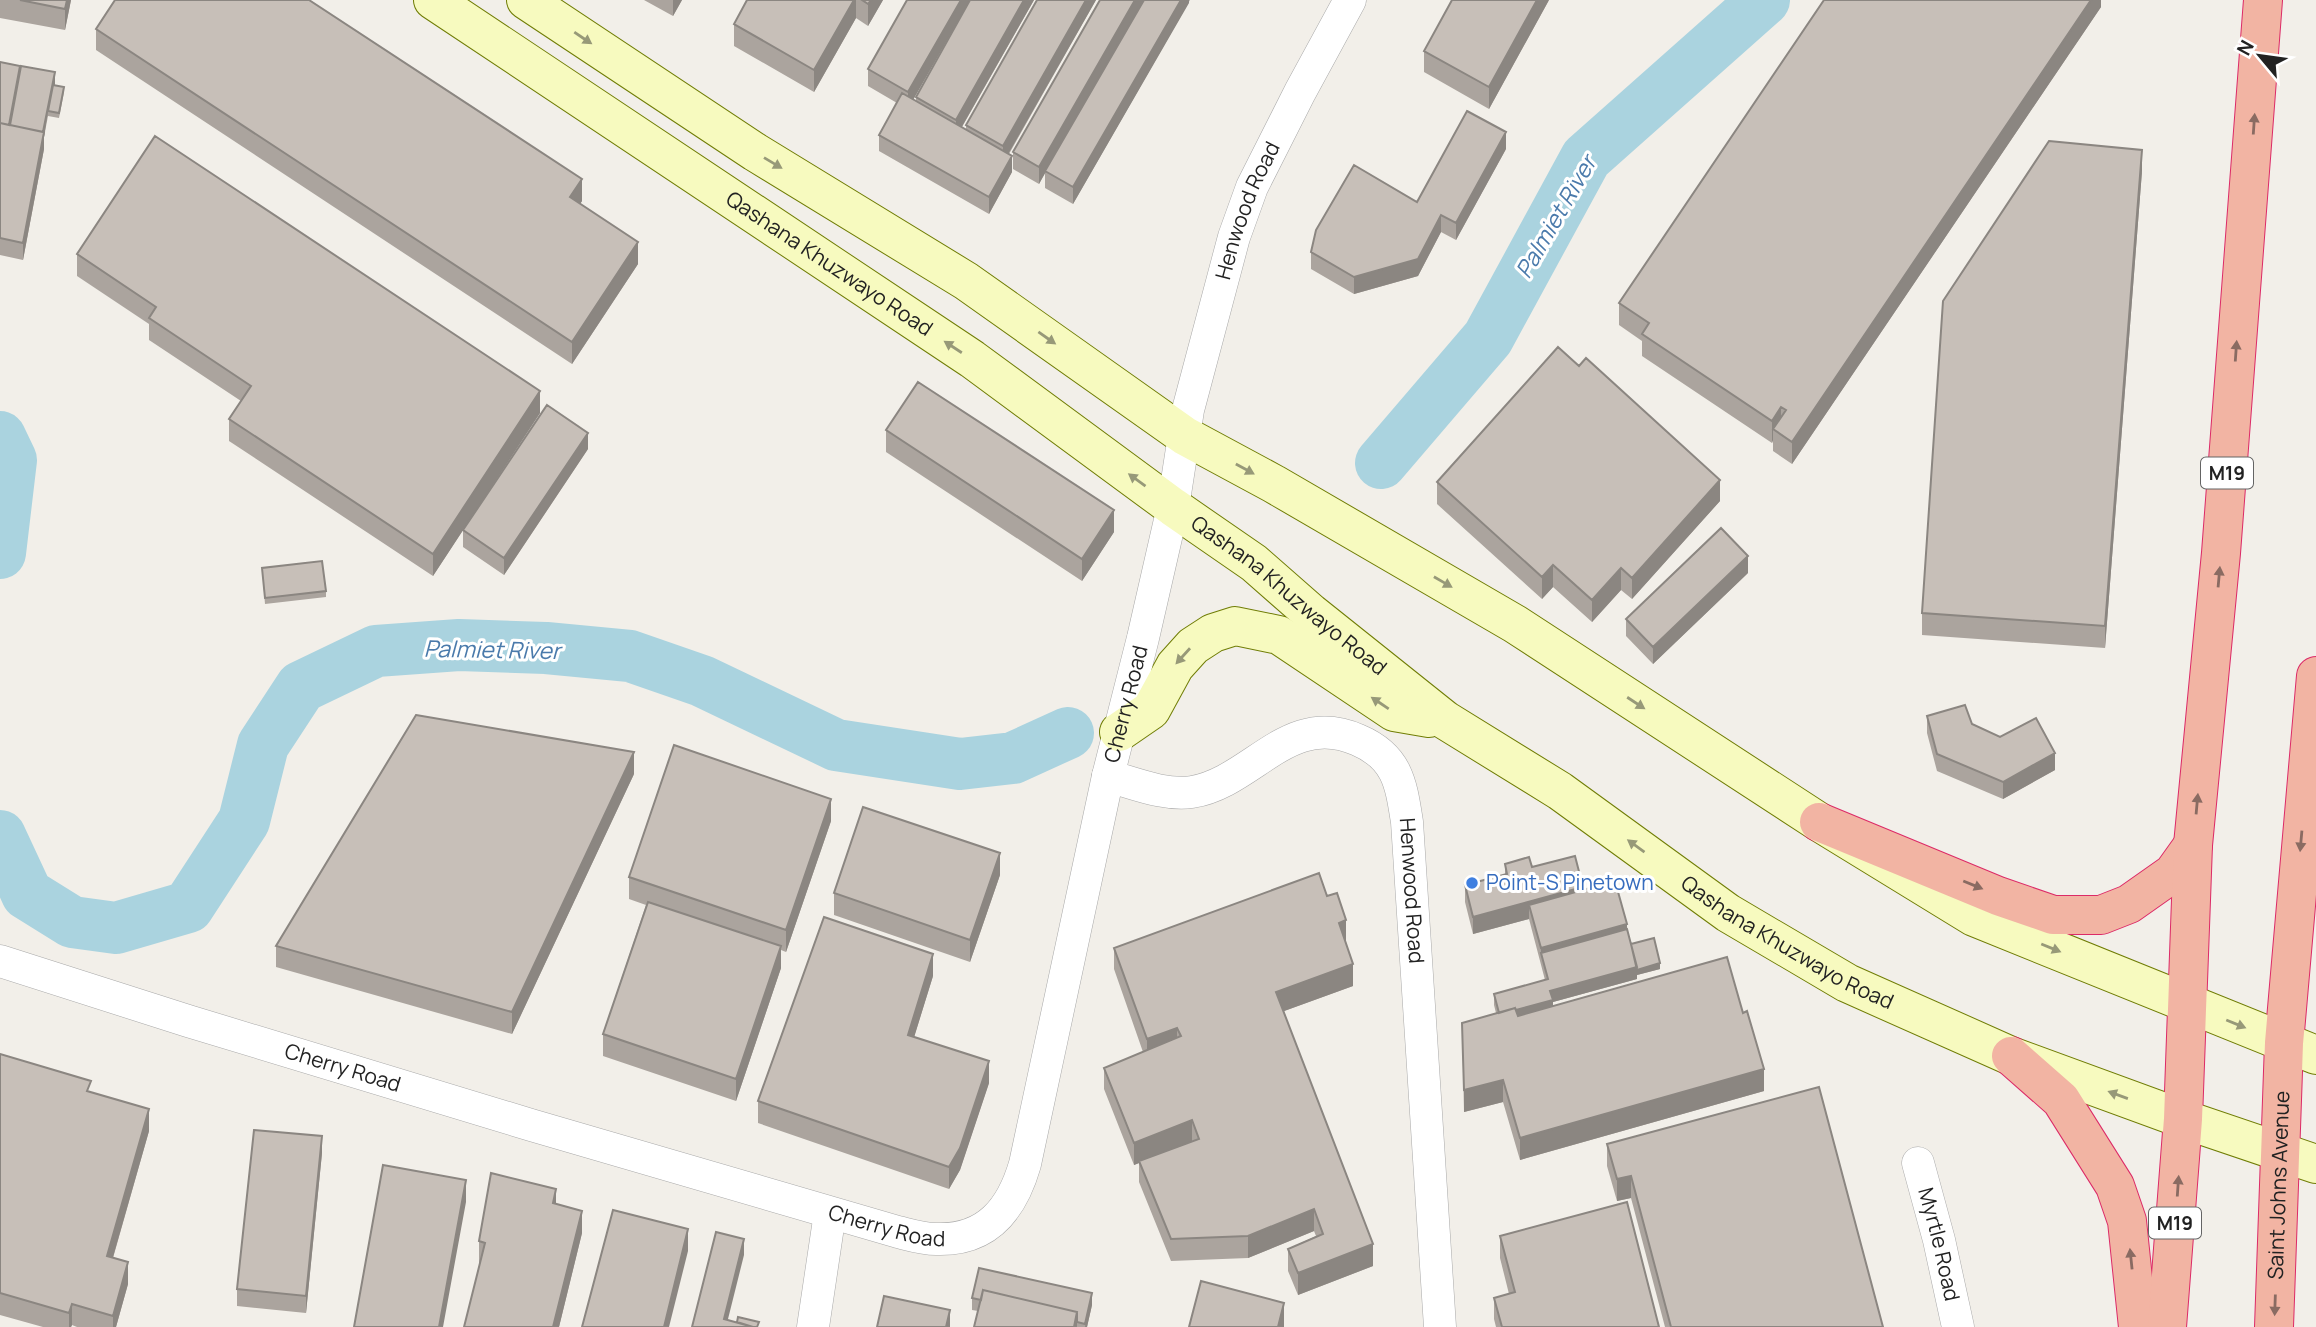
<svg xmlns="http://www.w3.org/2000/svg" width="2316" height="1327" font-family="Manrope,sans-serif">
<rect width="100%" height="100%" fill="#f2efe9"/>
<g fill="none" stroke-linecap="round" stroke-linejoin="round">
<!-- river -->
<path stroke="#aad3df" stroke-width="52" d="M0,437L11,460L0,553
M1381,463L1488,338L1586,158L1764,0
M0,836L27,894L72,922L116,928L188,907L244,821L263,745L301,687L376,651L459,645L546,648L630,656L702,681L836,745L960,764L1013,758L1068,733"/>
<!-- minor casing -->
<g stroke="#a9a9a9" stroke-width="33">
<g id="minor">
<path id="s1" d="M1108,776C1134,783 1164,796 1192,792C1253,782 1289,709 1358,740C1398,757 1401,784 1407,822L1440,1327"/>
<path id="s2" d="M0,961L188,1021L531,1125L898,1232C910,1235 923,1239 936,1239C987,1241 1012,1209 1025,1164L1108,776L1143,638L1173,507L1188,410L1234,237L1252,187L1300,92L1350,0"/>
<path id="s3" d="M1918,1163L1939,1240L1958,1327"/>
<path d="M813,1327L830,1213"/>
</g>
</g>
<!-- secondary casing -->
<g stroke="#707d05" stroke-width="40">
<g id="secondary">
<path id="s4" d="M433,0L972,359L1173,507L1254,563L1311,613L1445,720L1560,791L1728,913L1847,983L2011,1056L2183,1119L2316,1164"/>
<path d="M526,0L755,152L966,281L1185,436L1274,484L1515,624L1819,822L1974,917L2316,1055"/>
<path d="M1119,732L1151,710L1175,666L1193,646L1213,633L1235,626L1279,635L1394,712L1429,718"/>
</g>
</g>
<!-- trunk casing -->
<g stroke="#dc2a67" stroke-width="40">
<g id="trunk">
<path d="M1819,822L1998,896L2053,915H2101L2129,904L2173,873L2193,845"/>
<path d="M2011,1056L2061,1100L2115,1186L2127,1221L2138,1327"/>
<path d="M2167,1327L2183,1119L2193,845L2221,553L2263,0"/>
<path id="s5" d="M2274,1327L2284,1043L2316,676"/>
</g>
</g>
<!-- minor -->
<use href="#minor" stroke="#fff" stroke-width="32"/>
<!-- secondary -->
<use href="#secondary" stroke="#f7fabf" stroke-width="38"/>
<!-- trunk -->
<use href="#trunk" stroke="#f2b4a3" stroke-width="38"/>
</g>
<!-- wall -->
<path fill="#aba49e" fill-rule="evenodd" d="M0,0H71L65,30L0,18Z
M644,0H682L673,16Z
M747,0H883L868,26L856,18L814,92L734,46V24Z
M907,0H1034L962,127L966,130V125L1037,0H1096L1009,154L1012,156V172L989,214L879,151V135L897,103L868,86V69ZM970,0L916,97V101L913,99Z
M1100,0H1190L1073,204L1045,188V172L1039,184L1013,169V152Z
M1549,0L1489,109L1424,72V51Z
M2101,0V7L1792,464L1773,451V440L1772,443L1642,356V341L1619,325V303Z
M96,29L582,201L580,204L638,264L572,364L96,50Z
M0,52V62L20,75L55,85L64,92L59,118L48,116L44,137V149L23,260L0,255Z
M1506,149L1456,240L1441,232L1418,276L1354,294L1311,269V252L1417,202Z
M2142,171L2105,648L1922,635V613Z
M77,254L540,413L476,510L588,449L504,575L463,547V530L433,576L229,441V419L241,401L149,340V324L77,276Z
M886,430L1114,532L1082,581L886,452Z
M1437,482L1720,501L1632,599L1621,590L1592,622L1553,587L1542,599L1437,504Z
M262,568L326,591V597L265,604Z
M1748,573L1653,664L1626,636V619Z
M1927,716L1972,724L2000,737L2055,770L2003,799L1937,771L1927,733Z
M634,774L512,1034L276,967V946Z
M831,821L786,952L781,950V968L736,1101L603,1056V1034L646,905L629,899V877Z
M1505,864L1583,890L1627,929L1631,944L1660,969L1637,975V979L1553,1002V1006L1764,1091L1520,1160L1503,1102L1464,1112L1462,1023L1496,1013L1494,1005V994L1545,980L1529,919L1473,934L1465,902V885L1505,875Z
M1000,875L970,962L834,915V893Z
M1327,896L1346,942L1353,986L1284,1011L1373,1266L1298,1295L1288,1271V1249L1316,1236L1314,1231L1248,1258L1171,1261L1139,1182V1163L1134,1165L1104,1089V1068L1143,1052L1114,969V948Z
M933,976L914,1037L989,1083L960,1170L949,1189L758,1123V1101Z
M0,1054L91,1092L149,1131L113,1258L128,1284L116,1327H77L72,1325L71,1327H43L0,1315Z
M1607,1144L1883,1327H1665L1631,1198L1617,1201L1607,1166Z
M322,1153L306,1313L237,1306V1289Z
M556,1204L582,1233L559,1327H464L480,1264L479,1263V1241Z
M1500,1236L1659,1327H1496L1494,1319V1298L1509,1294L1500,1258Z
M972,1298L1092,1305L1087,1327H974L978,1311L972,1310Z"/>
<!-- shaded-wall -->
<path fill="#8b8681" d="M67,0H71L65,30V9Z
M673,0H682L673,16Z
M854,0H856V18L814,92V70Z
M871,0H883L868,26V4Z
M961,0H970L908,109V92Z
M1024,0H1034L956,137V120Z
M1086,0H1096L1003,163V146Z
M1135,0H1144L1039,184V167Z
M1181,0H1189V3L1073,204V187Z
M1537,0H1549L1489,109V87Z
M2091,0H2101V7L1792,464V442Z
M20,66V77L8,138V127Z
M55,72V84L49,111H48L44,137V149L23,260V243Z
M1506,132V149L1456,240V223Z
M2142,150V171L2105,648V626Z
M1012,156V172L989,214V197Z
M582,179V201L570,219V197Z
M1441,215V232L1418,276L1354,294V277Z
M638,242V264L572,364V342Z
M540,391V413L433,576V554Z
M1781,407V428L1773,429V440L1772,443V421Z
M588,433V449L504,575V558Z
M1720,480V501L1632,599V578Z
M1114,510V532L1082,581V559Z
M1748,556V573L1653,664V647Z
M1553,565V587L1542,599V577Z
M1621,568V590L1592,622V600Z
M634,752V774L512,1034V1012Z
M2055,753V770L2003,799V782Z
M831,799V821L786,952V930Z
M1000,853V875L970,962V940Z
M1583,887V904L1529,905V919L1473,934V917Z
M1346,920V942L1339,945V923Z
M1627,924V940L1541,953V948Z
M781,946V968L736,1101V1079Z
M933,954V976L908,1057V1035Z
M1660,963V969L1637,975V979L1553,1002V1011L1500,1026V1015L1550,991L1637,967Z
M1353,964V986L1276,1014V992Z
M1177,1028V1050L1147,1061V1039Z
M989,1061V1083L960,1170L949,1189V1167Z
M1764,1069V1091L1520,1160V1138Z
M1503,1080V1102L1464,1112V1090Z
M149,1109V1131L107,1278V1256Z
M1192,1120V1142L1134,1165V1143Z
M322,1136V1153L306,1313V1296Z
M1631,1176V1198L1617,1201V1179Z
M466,1180V1202L443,1327H439Z
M556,1189V1211L553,1203Z
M1314,1209V1231L1248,1258V1236Z
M582,1211V1233L559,1327H553Z
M688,1229V1251L669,1327H664Z
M744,1239V1255L726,1327L724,1319Z
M1373,1244V1266L1298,1295V1273Z
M128,1262V1284L116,1327H113V1316Z
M1092,1293V1305L1087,1327H1085Z
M1284,1303V1327H1278Z
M72,1304V1325L71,1327H69V1313Z
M950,1310V1327H946Z
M1077,1312V1327H1074Z"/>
<!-- building -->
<path fill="#c7bfb8" stroke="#8b8681" stroke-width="2" d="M20,0H67L65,9Z
M115,0H309L582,179L570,197L638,242L572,342L96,29Z
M747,0H854L814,70L734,24Z
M862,0H871L868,4Z
M907,0H961L908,92L868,69Z
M970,0H1024L956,120L916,97Z
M1037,0H1086L1003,146L966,125Z
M1100,0H1135L1039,167L1013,152Z
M1144,0H1181L1073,187L1045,171Z
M1452,0H1537L1489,87L1424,51Z
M1824,0H2091L1792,442L1773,429L1786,410L1781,407L1772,421L1642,334L1649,323L1619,303Z
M0,62L20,66L9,125L0,123Z
M21,66L55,72L43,132L10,125Z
M53,85L64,87L59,113L48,111Z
M902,93L1012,156L989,197L879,135Z
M1467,111L1506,132L1456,223L1441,215L1418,259L1354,277L1311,252L1316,230L1354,165L1417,202Z
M0,123L44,132L23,243L0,238Z
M155,136L540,391L433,554L229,419L251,386L149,318L156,307L77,254Z
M2049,141L2142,150L2105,626L1922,613L1943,301Z
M1558,347L1579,366L1586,358L1720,480L1632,578L1621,568L1592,600L1553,565L1542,577L1437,482Z
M918,382L1114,510L1082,559L886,430Z
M547,405L588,433L504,558L463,530Z
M1721,528L1748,556L1653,647L1626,619Z
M322,561L326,591L265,598L262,568Z
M1965,705L1972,724L2000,737L2036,718L2055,753L2003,782L1937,754L1927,716Z
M416,715L634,752L512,1012L276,946Z
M674,745L831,799L786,930L629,877Z
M863,807L1000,853L970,940L834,893Z
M1575,856L1583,887L1473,917L1465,885L1507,874L1505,864L1529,857L1532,867Z
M1319,873L1327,896L1337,893L1346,920L1339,923L1353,964L1276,992L1373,1244L1298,1273L1288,1249L1323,1234L1314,1209L1248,1236L1171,1239L1139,1161L1199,1139L1192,1120L1134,1143L1104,1068L1181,1036L1177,1028L1147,1039L1114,948Z
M1615,881L1627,924L1541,948L1529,905Z
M648,902L781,946L736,1079L603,1034Z
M824,917L933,954L908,1035L989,1061L960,1148L949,1167L758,1101Z
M1627,929L1637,967L1550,991L1553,1000L1516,1010L1515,1008L1499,1013L1494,994L1548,979L1541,953Z
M1654,938L1660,963L1637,970L1631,944Z
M1727,957L1743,1013L1747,1011L1764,1069L1520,1138L1503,1080L1464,1090L1462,1023L1515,1008L1518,1016Z
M0,1054L91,1081L87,1091L149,1109L107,1256L128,1262L113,1316L72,1304L69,1313L0,1293Z
M1819,1087L1883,1327H1671L1631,1176L1617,1179L1607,1144Z
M254,1130L322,1136L306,1296L237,1289Z
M383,1165L466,1180L439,1327H354Z
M491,1173L556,1189L553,1203L582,1211L553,1327H464L485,1243L479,1241Z
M1627,1202L1659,1327H1502L1494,1298L1515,1292L1500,1236Z
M613,1210L688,1229L664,1327H582Z
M716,1232L744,1239L724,1319L753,1327H692Z
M979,1268L1092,1293L1085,1324L1077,1322V1312L983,1290L981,1300L972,1298Z
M1201,1281L1284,1303L1278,1327H1189Z
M983,1290L1077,1312L1074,1327H974Z
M884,1296L950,1310L946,1327H877Z
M738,1317L759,1322L757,1327H753L737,1322Z"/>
<!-- one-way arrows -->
<defs><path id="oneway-solid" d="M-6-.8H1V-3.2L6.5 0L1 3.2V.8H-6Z" transform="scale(1.75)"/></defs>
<g fill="#979978">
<use href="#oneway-solid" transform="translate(583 38) rotate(34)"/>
<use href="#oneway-solid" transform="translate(773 163) rotate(31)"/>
<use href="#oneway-solid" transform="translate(1047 338) rotate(35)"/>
<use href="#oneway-solid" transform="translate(953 347) rotate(-147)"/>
<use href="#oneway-solid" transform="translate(1245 469) rotate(29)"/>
<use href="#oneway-solid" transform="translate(1137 480) rotate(-144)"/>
<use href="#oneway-solid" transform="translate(1443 582) rotate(30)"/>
<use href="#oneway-solid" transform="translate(1183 656) rotate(132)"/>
<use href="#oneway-solid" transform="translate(1380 703) rotate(-146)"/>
<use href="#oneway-solid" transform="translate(1636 703) rotate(33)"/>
<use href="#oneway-solid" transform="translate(1636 846) rotate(-144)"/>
<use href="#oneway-solid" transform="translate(2051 948) rotate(22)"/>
<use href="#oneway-solid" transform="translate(2236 1024) rotate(22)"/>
<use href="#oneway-solid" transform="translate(2118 1095) rotate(-160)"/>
</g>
<g fill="#8a6b62">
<use href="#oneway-solid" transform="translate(2254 124) rotate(-86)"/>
<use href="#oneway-solid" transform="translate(2236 351) rotate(-86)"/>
<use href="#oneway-solid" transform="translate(2219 577) rotate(-85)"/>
<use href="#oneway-solid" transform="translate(2197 804) rotate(-85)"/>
<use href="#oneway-solid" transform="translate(2301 841) rotate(95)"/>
<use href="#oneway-solid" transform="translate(1973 885) rotate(22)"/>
<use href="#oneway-solid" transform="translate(2178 1186) rotate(-86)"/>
<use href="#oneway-solid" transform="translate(2131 1259) rotate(-96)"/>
<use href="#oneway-solid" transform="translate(2275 1305) rotate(92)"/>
</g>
<!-- markers -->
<circle fill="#3f7fe0" stroke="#fff" stroke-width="2.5" cx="1472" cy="883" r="7"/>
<g text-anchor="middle" stroke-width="6" stroke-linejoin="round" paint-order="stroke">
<!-- shield labels -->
<g fill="#fff" stroke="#646464" stroke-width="2">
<rect x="2201" y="457.5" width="52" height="31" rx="5"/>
<rect x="2149" y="1207.5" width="52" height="31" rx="5"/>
</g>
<g font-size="19" font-weight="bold" fill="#222">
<text x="2227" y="480">M19</text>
<text x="2175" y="1230">M19</text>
</g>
<!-- street labels -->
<g font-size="21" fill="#222" stroke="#fff">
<text dy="7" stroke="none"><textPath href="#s2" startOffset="2084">Henwood Road</textPath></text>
<text dy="7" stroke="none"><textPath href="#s4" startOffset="476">Qashana Khuzwayo Road</textPath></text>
<text dy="7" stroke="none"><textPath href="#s4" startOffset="1043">Qashana Khuzwayo Road</textPath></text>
<text dy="7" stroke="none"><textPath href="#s2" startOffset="1575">Cherry Road</textPath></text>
<text dy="7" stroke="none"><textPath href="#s1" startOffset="438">Henwood Road</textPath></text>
<text dy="7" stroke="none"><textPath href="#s4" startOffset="1652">Qashana Khuzwayo Road</textPath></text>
<text dy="7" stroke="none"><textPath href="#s2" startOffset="359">Cherry Road</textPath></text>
<text dy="7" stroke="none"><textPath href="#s5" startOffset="142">Saint Johns Avenue</textPath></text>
<text dy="7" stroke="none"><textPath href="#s2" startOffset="926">Cherry Road</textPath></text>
<text dy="7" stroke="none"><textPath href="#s3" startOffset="84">Myrtle Road</textPath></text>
</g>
<!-- shop labels -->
<g font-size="21" fill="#366cbe" stroke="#fff" text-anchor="start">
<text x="1486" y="890">Point-S Pinetown</text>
</g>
<!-- water labels -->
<g font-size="23" font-style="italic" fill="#4a7aab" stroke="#fff">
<text transform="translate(1556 217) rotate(-60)" y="8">Palmiet River</text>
<text transform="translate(492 650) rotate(1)" y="8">Palmiet River</text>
</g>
</g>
<!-- north arrow -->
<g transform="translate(2260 56) rotate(299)" stroke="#ffffff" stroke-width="5" paint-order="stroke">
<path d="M0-5L12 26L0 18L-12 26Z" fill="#222222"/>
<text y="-10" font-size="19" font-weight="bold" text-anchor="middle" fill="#222222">N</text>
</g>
</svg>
